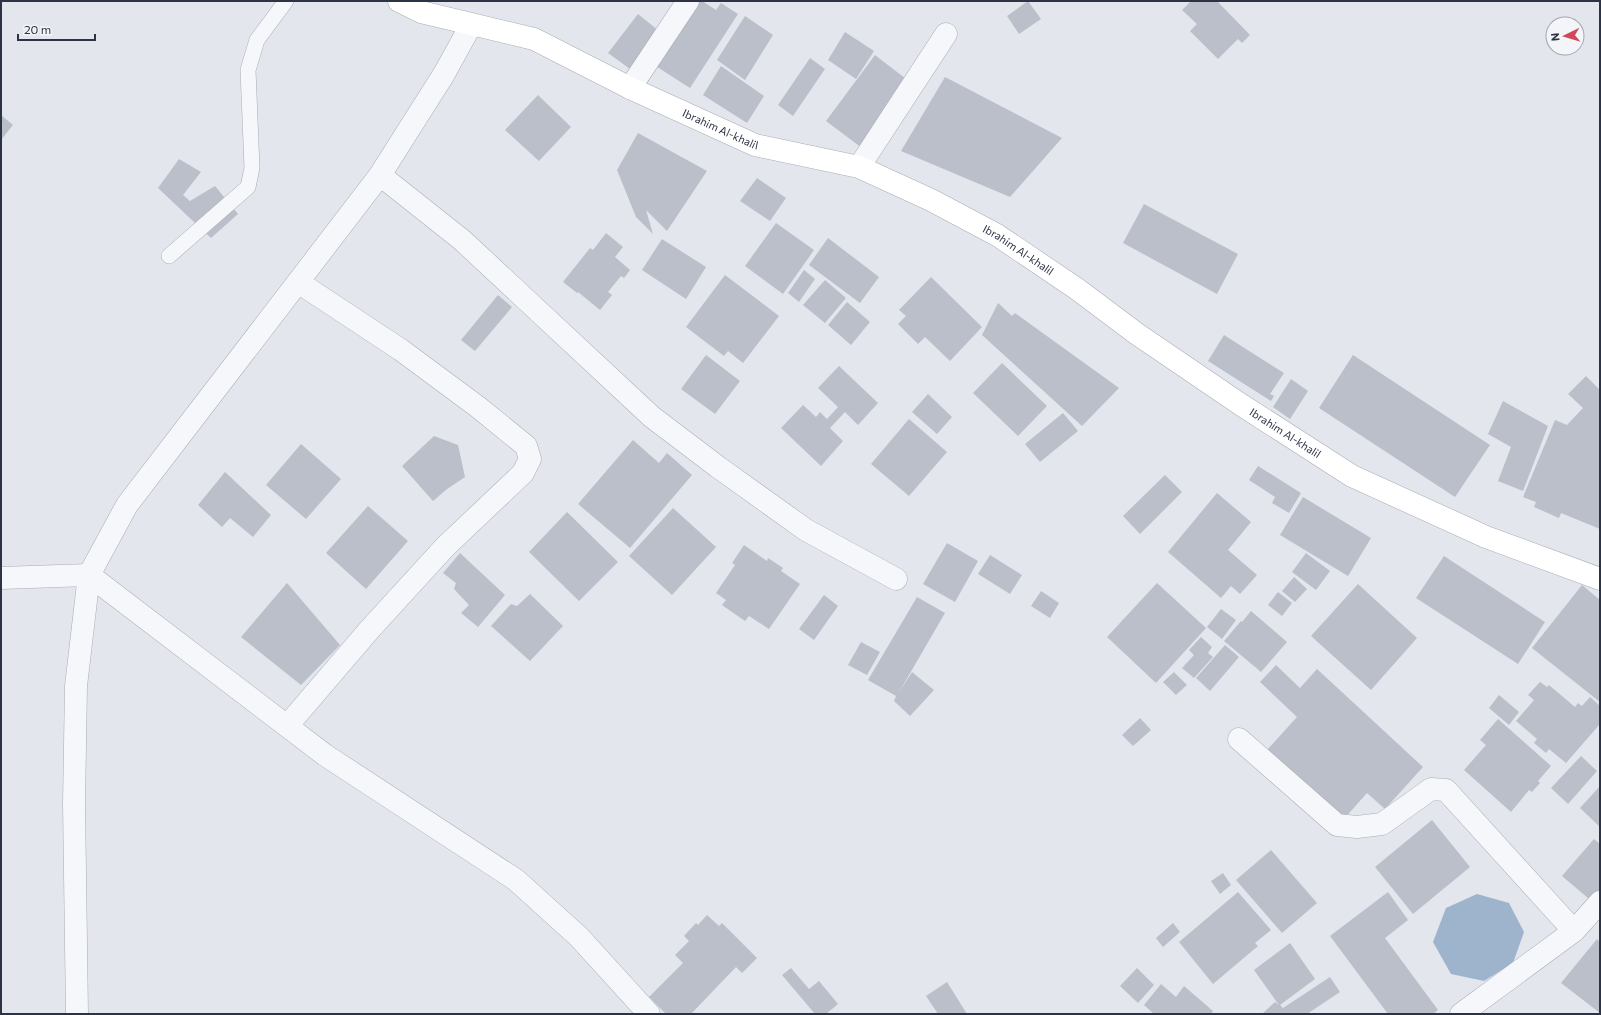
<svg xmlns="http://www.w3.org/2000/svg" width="1601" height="1015" font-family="Commissioner,sans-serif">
<rect width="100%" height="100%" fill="#e3e6ec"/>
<!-- water -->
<path fill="#9eb3cc" d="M1477,894L1509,903L1524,932L1513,963L1484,981L1451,974L1433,942L1446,908Z"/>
<!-- building -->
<path fill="#babfc9" d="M690,1H702L716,10L721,3L738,14L690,88L651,63Z
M1028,1L1041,19L1019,34L1007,16Z
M1191,1H1217L1250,35L1242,43L1238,39L1218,59L1190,31L1197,24L1182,10Z
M638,14L659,31L630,69L608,53Z
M745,16L773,35L745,80L717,60Z
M845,32L874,51L856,79L828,60Z
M875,55L910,82L862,148L826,121Z
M810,58L825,69L793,116L778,105Z
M721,66L764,96L747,123L703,95Z
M945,77L1062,138L1010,197L901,151Z
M538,95L571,127L539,161L505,130Z
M1,115L13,125L1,140Z
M638,133L707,171L667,231L646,210L653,234L636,217L617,170Z
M179,159L201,172L183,195L190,201L215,186L238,214L211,238L158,188Z
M757,178L786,198L770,221L740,201Z
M1144,204L1238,254L1217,294L1123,243Z
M776,223L814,250L783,294L745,266Z
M606,233L623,247L615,257L630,270L624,278L621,276L608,292L612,295L600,310L578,292L577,293L563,282L590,248L593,250Z
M828,238L879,277L860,303L809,265Z
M662,239L706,267L686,299L642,270Z
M804,270L815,279L799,302L788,293Z
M725,275L779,316L743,363L728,351L724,356L686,327Z
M931,277L982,327L950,361L925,337L918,344L898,324L906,316L899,310Z
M825,280L846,298L825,323L803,305Z
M498,295L512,307L475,351L461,340Z
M847,302L870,322L851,345L828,325Z
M998,303L1012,316L1015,313L1119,388L1082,426L982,335Z
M1224,335L1284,373L1270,394L1274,396L1271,401L1208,361Z
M706,355L740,381L715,414L681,389Z
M1353,355L1490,445L1455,497L1319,408Z
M1002,363L1047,406L1018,436L973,393Z
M839,366L878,403L858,425L845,412L830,428L843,441L821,466L781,428L803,405L816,417L820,412L827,419L838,407L818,388Z
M1586,376L1600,390V529L1561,513L1559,518L1534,507L1536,502L1523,497L1555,420L1567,425L1583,408L1568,394Z
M1291,379L1308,391L1290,419L1273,407Z
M928,394L952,417L937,434L912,412Z
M1503,401L1548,426L1523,491L1498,481L1511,447L1488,434Z
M1063,413L1078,431L1040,462L1025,444Z
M909,419L947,452L909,496L871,464Z
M434,436L458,445L465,477L447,489L433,501L402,466Z
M633,440L659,463L667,453L692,475L630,548L578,504Z
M301,444L341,479L306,519L266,485Z
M1258,466L1301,493L1289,513L1272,503L1275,497L1249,480Z
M225,472L271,515L253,537L230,518L222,527L198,505Z
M1165,475L1182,492L1140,534L1123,516Z
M1217,493L1251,522L1228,550L1257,575L1240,594L1231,586L1221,598L1168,552Z
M1303,497L1371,538L1348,576L1280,535Z
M368,506L408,541L366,589L326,553Z
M673,508L716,547L672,595L629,556Z
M567,512L618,562L579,601L529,552Z
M947,543L978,561L955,602L923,584Z
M744,545L767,561L768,558L783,568L781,571L800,584L769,629L749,616L745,621L722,605L726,600L716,593L735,565L732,563Z
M460,553L505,595L478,627L461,613L469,605L454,589L456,583L443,573Z
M1306,553L1330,571L1316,590L1292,572Z
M990,555L1022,575L1010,594L978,574Z
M1444,556L1545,622L1518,664L1416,598Z
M1294,577L1307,589L1295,602L1282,591Z
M287,583L340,645L301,685L241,637Z
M1157,583L1206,628L1156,683L1107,637Z
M1358,584L1417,638L1371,690L1311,636Z
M1582,585L1600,600V702L1532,648Z
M1041,591L1059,603L1050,618L1031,606Z
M1278,592L1292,603L1282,616L1268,605Z
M530,594L563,626L530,661L491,626L511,604L517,606Z
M824,595L838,606L814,640L799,629Z
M917,597L945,613L898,694L912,672L934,690L910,716L894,701L896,696L868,680Z
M1221,609L1236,620L1222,639L1207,627Z
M1251,611L1287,642L1261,672L1224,641L1241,621L1242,622Z
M1201,637L1212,647L1208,653L1213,657L1194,678L1182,668L1194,655L1189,650Z
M861,642L880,652L867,675L848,665Z
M1225,645L1239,657L1210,691L1196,678Z
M1276,665L1300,688L1317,669L1423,767L1385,809L1367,793L1343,820L1267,750L1297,717L1260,682Z
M1174,672L1187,685L1176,695L1163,682Z
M1540,682L1547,687L1549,685L1575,707L1578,703L1582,706L1590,697L1600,706V724L1566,763L1549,749L1546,753L1534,743L1537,739L1516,721L1534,700L1528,695Z
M1499,695L1519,712L1509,725L1489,708Z
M1140,718L1151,730L1133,746L1122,735Z
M1498,719L1551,766L1538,781L1540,783L1532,792L1529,790L1511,812L1464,770L1486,745L1480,740Z
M1581,756L1597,771L1568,804L1551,788Z
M1600,786V827L1580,808Z
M1432,820L1470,867L1413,914L1375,867Z
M1594,839L1600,844V898L1595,904L1562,876Z
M1271,850L1317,903L1282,933L1236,880Z
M1223,873L1231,885L1220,894L1211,881Z
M1238,892L1271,930L1255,943L1258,946L1213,984L1179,942Z
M1388,892L1408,920L1385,938L1438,1010L1433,1014H1388L1330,936Z
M707,915L719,926L722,923L757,958L742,973L736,967L691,1014H666L649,997L683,963L675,955L689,941L684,936L696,923L698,925Z
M1173,923L1180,932L1163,947L1156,938Z
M1597,939L1600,942V1013L1561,983Z
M1290,943L1315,979L1280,1005L1283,1008L1330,977L1340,992L1307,1014H1262L1275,1002L1279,1005L1254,970Z
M791,968L809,989L819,981L838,1004L826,1014H815L782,975Z
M1137,968L1154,985L1138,1003L1120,986Z
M947,982L967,1014H938L926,996Z
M1161,984L1176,997L1184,986L1213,1011L1211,1014H1154L1144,1005Z"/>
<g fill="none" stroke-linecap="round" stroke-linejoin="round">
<!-- lane casing -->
<g stroke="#a8adb6" stroke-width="16">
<path id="lane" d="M169,256L248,187L252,168L248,70L257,40L286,1"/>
</g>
<!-- street casing -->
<g stroke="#a8adb6" stroke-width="23">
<path id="street" d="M630,88L688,1
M859,167L946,34
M380,175L462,240L652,417L718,467L806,530L896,579
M1,578L89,575L325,755L516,880L579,937L649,1014
M287,726L370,629L445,547L523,473L530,459L526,446L478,407L401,350L298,282
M1239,739L1337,825L1357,827L1382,824L1431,789L1446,790L1574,931
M77,1014L74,804L76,686L89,575L127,505L380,175L444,74L471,25
M1461,1014L1574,931L1600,902"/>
</g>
<!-- secondary casing -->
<g stroke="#a8adb6" stroke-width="23">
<g id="secondary">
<path id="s1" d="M399,1L421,12L534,39L630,88L755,145L859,167L931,200L997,235L1077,289L1137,334L1240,404L1352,476L1486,537L1600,579"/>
</g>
</g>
<!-- lane -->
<use href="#lane" stroke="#f6f7fa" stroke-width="15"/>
<!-- street -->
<use href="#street" stroke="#f6f7fa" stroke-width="22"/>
<!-- secondary -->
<use href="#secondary" stroke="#fff" stroke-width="22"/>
</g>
<g text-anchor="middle" stroke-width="3.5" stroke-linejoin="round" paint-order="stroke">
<!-- street labels -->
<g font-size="11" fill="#2b3344" stroke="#f3f5f9">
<text dy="4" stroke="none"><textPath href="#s1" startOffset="348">Ibrahim Al-khalil</textPath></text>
<text dy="4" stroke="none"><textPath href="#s1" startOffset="672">Ibrahim Al-khalil</textPath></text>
<text dy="4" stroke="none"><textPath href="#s1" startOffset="996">Ibrahim Al-khalil</textPath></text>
</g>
</g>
<!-- border -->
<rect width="1601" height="1015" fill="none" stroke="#2b3344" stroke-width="4"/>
<!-- north arrow -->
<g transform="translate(1565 36) rotate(265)"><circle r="19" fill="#f3f5f9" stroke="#a3a7b1"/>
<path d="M0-3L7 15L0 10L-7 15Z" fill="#d1485a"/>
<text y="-6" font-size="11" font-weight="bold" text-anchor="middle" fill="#2b3344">N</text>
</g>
<!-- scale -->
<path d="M18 34v6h77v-6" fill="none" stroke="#2b3344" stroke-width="2"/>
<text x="24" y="34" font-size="12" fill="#2b3344" stroke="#f3f5f9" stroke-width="3" paint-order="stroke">20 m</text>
</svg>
